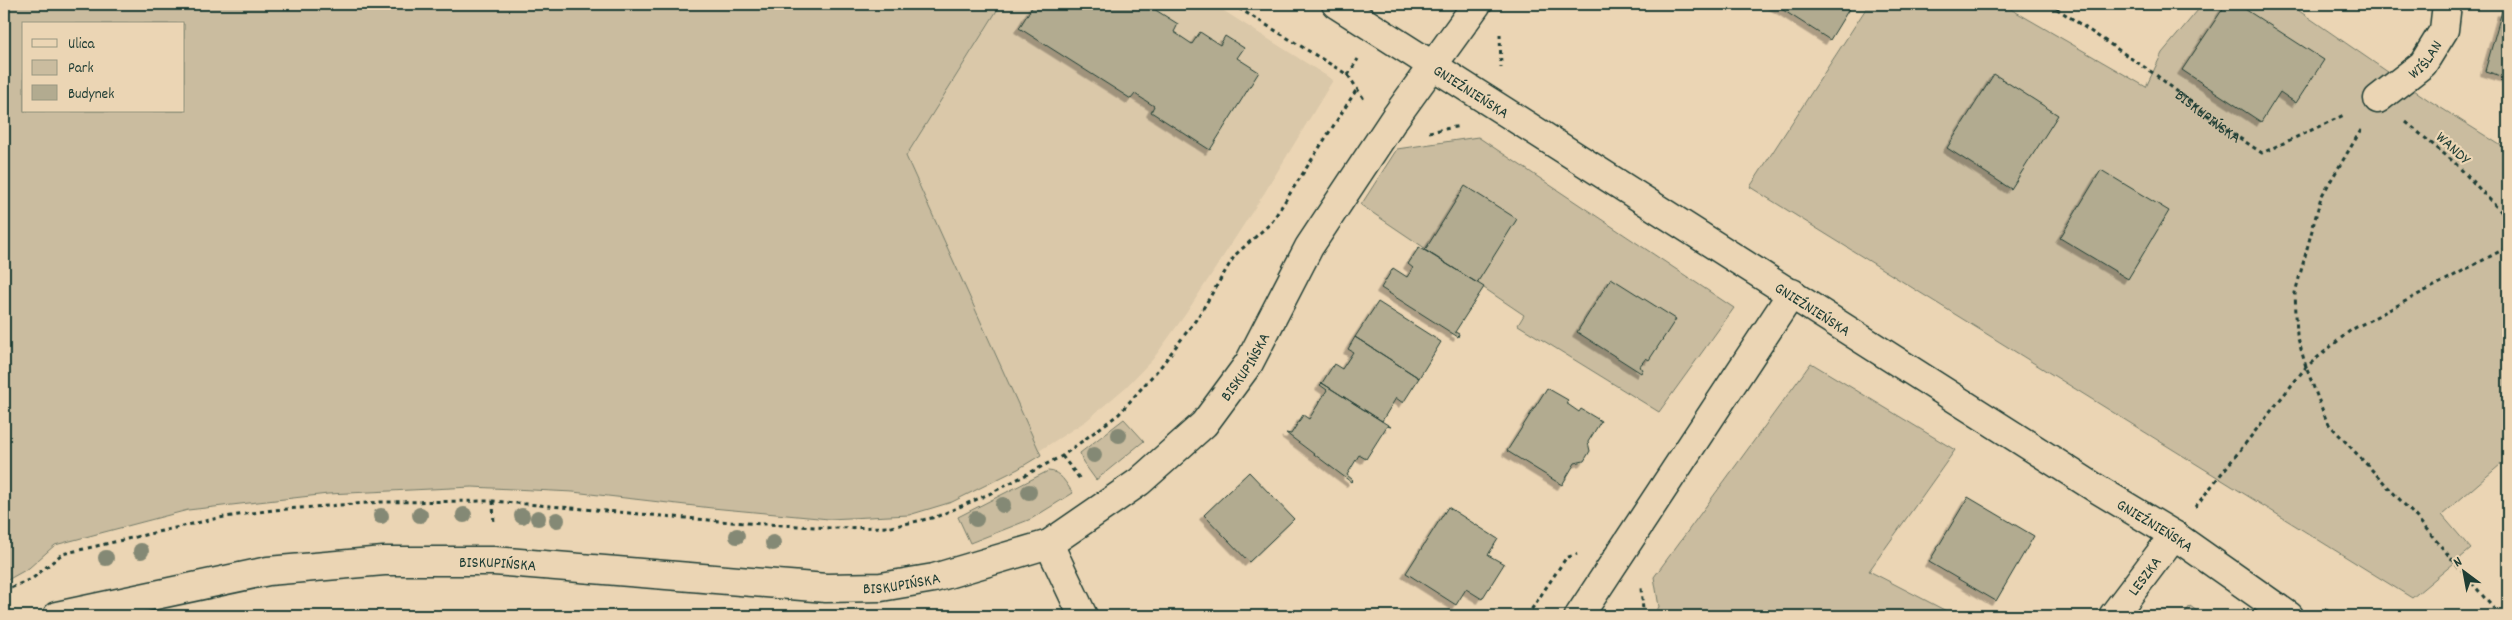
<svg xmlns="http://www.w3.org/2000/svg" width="2512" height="620" font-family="Dekko,sans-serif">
<defs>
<filter id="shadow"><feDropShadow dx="-4.5" dy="4.5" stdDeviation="0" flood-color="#0004"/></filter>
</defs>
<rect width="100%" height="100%" fill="#ebd5b4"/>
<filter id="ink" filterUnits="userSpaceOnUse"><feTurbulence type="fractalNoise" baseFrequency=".02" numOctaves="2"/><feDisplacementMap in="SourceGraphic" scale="10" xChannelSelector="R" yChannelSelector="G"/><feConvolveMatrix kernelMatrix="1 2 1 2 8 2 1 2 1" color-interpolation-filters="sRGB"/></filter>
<g filter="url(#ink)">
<!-- built -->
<path fill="#dac8a9" d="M1001,4H1213L1333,80L1265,192L1185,315L1153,359L1126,387L1086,421L1039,451L906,156Z"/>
<!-- green -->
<path fill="#cabc9f" stroke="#747c6a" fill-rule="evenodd" d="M4,4H1001L906,156L1041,455L1018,469L952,502L909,515L829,519L712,508L573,492L472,487L328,494L188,510L55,545L29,568L4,582ZM24,24H184V111H24Z
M1869,4H2002L2146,87L2162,53L2203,4H2289L2430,101L2508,150V458L2442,515L2471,549L2412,598L1750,187Z
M1478,137L1734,308L1659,412L1518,325L1524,315L1361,205L1397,149Z
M1811,363L1955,450L1869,571L1956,616H1653L1659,607L1654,577Z
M1124,419L1144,441L1096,480L1083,462L1080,453Z
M1048,471C1061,471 1066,484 1073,493L1031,519L970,543L958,517Z
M2190,606L2204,616H2183Z
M644,611L721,616H643Z"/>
<!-- building -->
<path fill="#b2ab90" stroke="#1f3d34" filter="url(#shadow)" d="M1034,4H1146L1178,24L1174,32L1192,44L1200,32L1220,45L1225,36L1244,48L1237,58L1259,72L1210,150L1151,112L1154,106L1135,94L1131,99L1019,28Z
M1772,4H1787L1783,10Z
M1787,4H1852L1830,40L1783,10Z
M2226,4H2237L2324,60L2296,103L2280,92L2261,122L2182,70Z
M2502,11L2508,13V78L2485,71Z
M1994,74L2058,115L2011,189L1947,148Z
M2101,170L2169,211L2128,279L2060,238Z
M1465,186L1517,219L1477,283L1425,250Z
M1419,247L1484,287L1455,332L1459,334L1458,337L1381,288L1393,268L1407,277L1413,268L1408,264Z
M1611,278L1676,319L1649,360L1646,358L1639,367L1643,369L1641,373L1577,332Z
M1378,302L1441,342L1419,378L1355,337Z
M1355,337L1419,378L1403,403L1396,398L1382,421L1322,383L1334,364L1342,369L1353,352L1348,349Z
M1322,383L1391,427L1387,426L1366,459L1359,455L1347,475L1353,480L1351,482L1286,433L1291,434L1303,415L1309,419L1327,390L1320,385Z
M1547,388L1568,400L1566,403L1579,412L1581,409L1601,421L1588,442L1590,451L1584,461L1575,463L1562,485L1507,451Z
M1249,472L1294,519L1249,562L1204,515Z
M1968,497L2034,536L1996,601L1929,562Z
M1448,507L1498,539L1488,555L1504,564L1482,599L1466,589L1456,605L1406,573Z"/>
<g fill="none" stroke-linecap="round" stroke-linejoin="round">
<!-- street casing -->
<g stroke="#1f3d34" stroke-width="31">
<g id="street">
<path id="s2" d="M1336,4L2094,487L2174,535L2289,616"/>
<path id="s3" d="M2378,99L2423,64L2444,30L2447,4"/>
<path d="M1049,544L1083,616"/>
<path id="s4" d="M57,616L268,571L384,561H494L826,588L881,587L934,578L1049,544L1139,482L1204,424L1249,363L1309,247L1394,119L1477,4"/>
<path d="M1579,616L1792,293"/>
<path id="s5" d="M2113,616L2174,535"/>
</g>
</g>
<!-- path -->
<g stroke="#1f3d34" stroke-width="3" stroke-dasharray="4 4" stroke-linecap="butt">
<path d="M1232,4L1348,75L1358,59"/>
<path id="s1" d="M2050,4L2156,75L2223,127L2262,153L2346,114"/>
<path d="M1500,34L1501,68"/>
<path d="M1348,75L1364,99"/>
<path d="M2406,122L2455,163L2508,219"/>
<path d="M2361,130L2321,197L2295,293L2297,335L2306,367L2327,422L2417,518L2500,616"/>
<path d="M1429,132L1460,126"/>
<path d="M1062,456L1080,479"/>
<path d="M493,501L494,525"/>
<path d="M2195,507L2306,367L2351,330L2508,247"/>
<path d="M4,591L33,578L62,554L218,518L273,510L381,502L493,501L731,522L832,528L891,527L936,517L989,494L1062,456L1119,414L1162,365L1198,317L1235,255L1271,223L1357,89"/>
<path d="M4,601L8,612"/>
<path d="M2325,609L2334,616"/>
<path d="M1527,616L1566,558L1577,554"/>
<path d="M1641,616L1643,610L1641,588"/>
</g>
<!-- street -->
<use href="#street" stroke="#ebd5b4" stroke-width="28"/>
</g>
<!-- trees -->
<g fill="#848974">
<circle cx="1119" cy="435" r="8"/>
<circle cx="1094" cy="455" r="8"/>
<circle cx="1029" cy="492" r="8"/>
<circle cx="1003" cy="505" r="8"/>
<circle cx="420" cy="515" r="8"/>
<circle cx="464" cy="515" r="8"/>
<circle cx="381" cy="516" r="8"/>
<circle cx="522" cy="516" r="8"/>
<circle cx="538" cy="518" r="8"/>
<circle cx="976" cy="519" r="8"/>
<circle cx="557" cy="520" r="8"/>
<circle cx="737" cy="536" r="8"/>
<circle cx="773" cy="543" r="8"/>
<circle cx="141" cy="551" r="8"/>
<circle cx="106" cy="558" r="8"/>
</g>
</g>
<g text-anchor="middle" stroke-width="4.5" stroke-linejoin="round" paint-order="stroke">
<!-- street labels -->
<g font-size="16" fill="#1f3d34" stroke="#ebd5b4">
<text dy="6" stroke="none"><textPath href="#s3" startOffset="62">WIŚLAN</textPath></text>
<text dy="6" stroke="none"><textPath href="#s2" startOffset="161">GNIEŹNIEŃSKA</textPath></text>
<text dy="6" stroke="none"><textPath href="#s1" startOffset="194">BISKUPIŃSKA</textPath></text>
<text transform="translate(2454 147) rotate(42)" y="6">WANDY</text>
<text dy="6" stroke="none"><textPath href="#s2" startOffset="566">GNIEŹNIEŃSKA</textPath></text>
<text dy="6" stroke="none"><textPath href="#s4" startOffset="1271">BISKUPIŃSKA</textPath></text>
<text dy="6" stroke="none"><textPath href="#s2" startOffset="971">GNIEŹNIEŃSKA</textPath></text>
<text dy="6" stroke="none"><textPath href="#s4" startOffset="446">BISKUPIŃSKA</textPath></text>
<text dy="6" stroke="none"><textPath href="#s5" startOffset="51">LESZKA</textPath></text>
<text dy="6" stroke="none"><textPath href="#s4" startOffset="851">BISKUPIŃSKA</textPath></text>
</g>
</g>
<!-- margin -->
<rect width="2512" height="620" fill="none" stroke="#ebd5b4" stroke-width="20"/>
<rect x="10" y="10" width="2492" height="600" fill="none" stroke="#1f3d34" stroke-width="2" filter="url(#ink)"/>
<!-- legend -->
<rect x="22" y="22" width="162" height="90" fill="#ebd5b4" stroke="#999881"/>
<rect x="32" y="39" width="25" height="8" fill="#ebd5b4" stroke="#999881"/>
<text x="68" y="48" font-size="15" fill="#1f3d34">Ulica</text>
<rect x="32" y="60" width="25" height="15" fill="#cabc9f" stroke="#999881"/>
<text x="68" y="72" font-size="15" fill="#1f3d34">Park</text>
<rect x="32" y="85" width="25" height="15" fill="#b2ab90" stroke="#999881"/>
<text x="68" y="98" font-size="15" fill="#1f3d34">Budynek</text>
<!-- north arrow -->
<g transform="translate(2464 572) rotate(328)" stroke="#ebd5b4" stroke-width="4" paint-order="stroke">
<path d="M0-4L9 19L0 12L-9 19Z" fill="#1f3d34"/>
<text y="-8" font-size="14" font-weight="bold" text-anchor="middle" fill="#1f3d34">N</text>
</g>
</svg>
